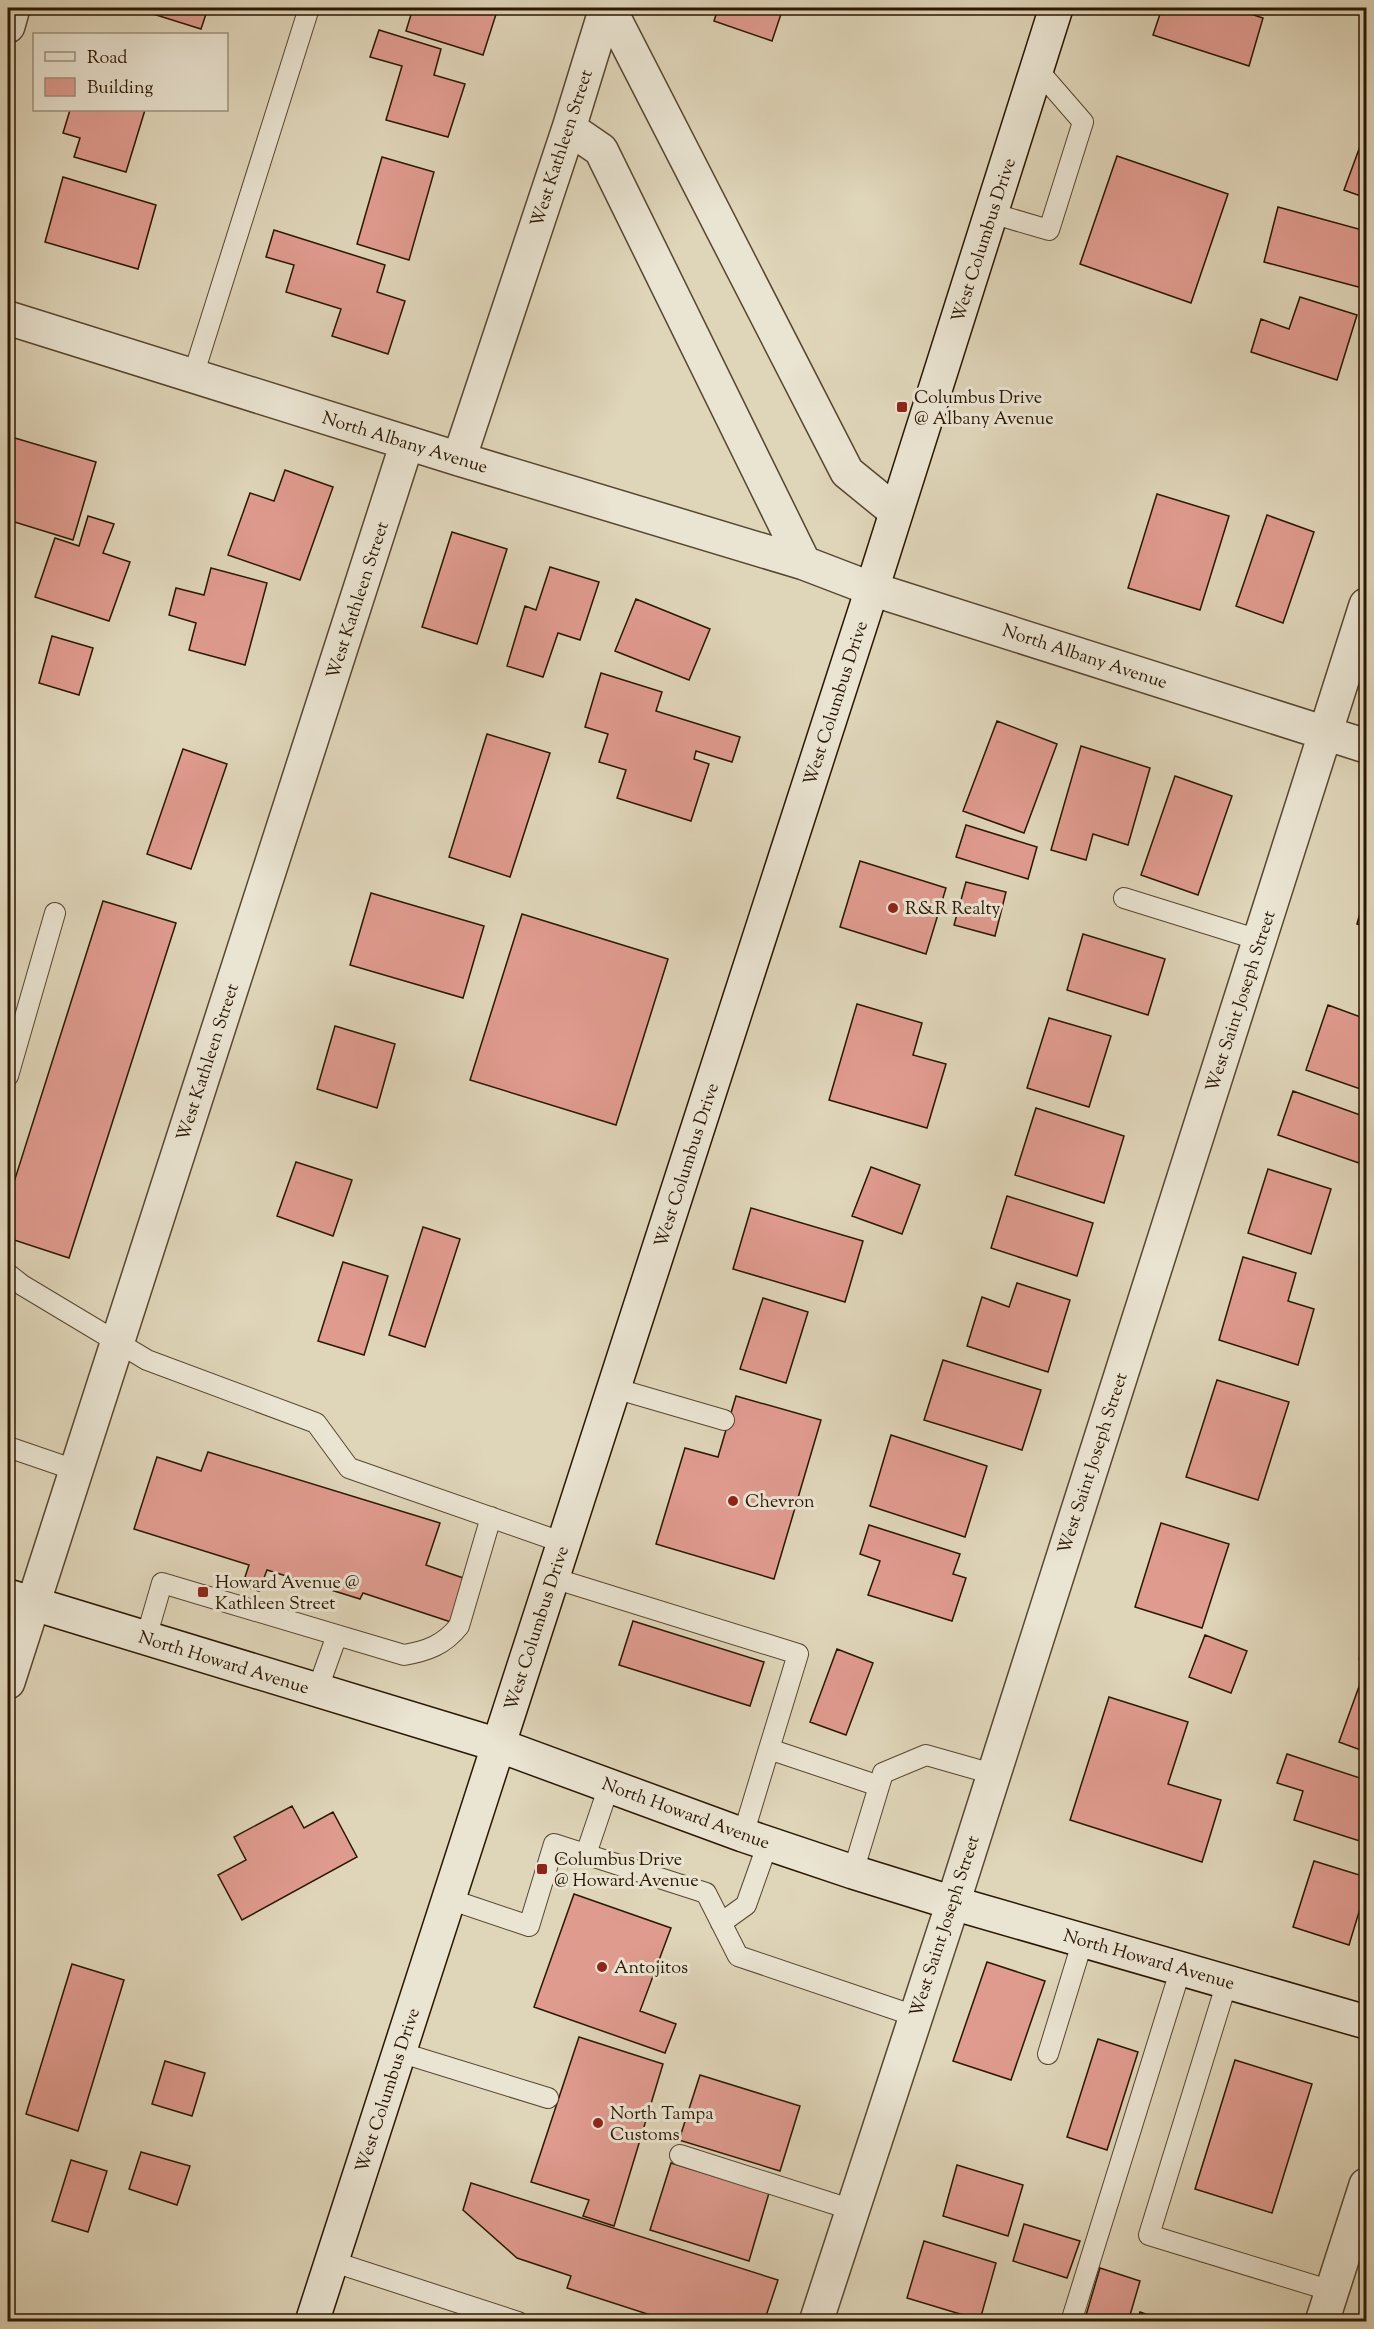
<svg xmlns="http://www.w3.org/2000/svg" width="1374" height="2329" font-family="'Sorts Mill Goudy',serif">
<rect width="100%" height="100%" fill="#dfd5b9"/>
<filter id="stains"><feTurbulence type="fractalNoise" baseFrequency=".00333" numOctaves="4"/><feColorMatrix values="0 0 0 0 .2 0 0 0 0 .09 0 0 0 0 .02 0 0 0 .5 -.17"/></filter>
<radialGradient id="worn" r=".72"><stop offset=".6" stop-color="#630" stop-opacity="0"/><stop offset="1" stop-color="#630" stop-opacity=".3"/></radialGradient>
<!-- building -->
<path fill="#e09b8f" stroke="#2a1701" stroke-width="1.5" d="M413,8H498L483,55L406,31Z
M718,8H783L772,41L714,21Z
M1162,8H1232L1263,18L1249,66L1153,35Z
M137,9V8H208L201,29Z
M379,30L441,49L434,75L465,84L448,137L386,120L402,66L370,57Z
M70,110H145L126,172L74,157L80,138L63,133Z
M1366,130V198L1344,190Z
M1117,156L1228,194L1191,303L1080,264Z
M382,157L434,172L409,260L357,244Z
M63,177L156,205L138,269L45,242Z
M1278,207L1366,231V289L1264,262Z
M274,230L385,265L377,292L405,301L388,354L332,336L341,309L286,292L294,265L266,257Z
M1300,297L1357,315L1337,380L1251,352L1261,319L1289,329Z
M8,436L96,462L73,540L8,520Z
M285,470L333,487L300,580L228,555L250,493L274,501Z
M1157,494L1229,516L1200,610L1128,588Z
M1267,515L1314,532L1283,623L1236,606Z
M88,516L114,524L103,553L130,562L109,621L35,597L55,538L79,546Z
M452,532L507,549L477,644L422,627Z
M550,567L599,582L580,640L558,633L543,677L507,666L525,606L536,610Z
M211,568L267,583L245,665L189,650L196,623L169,615L176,588L204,595Z
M636,599L710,629L689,680L615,651Z
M52,636L93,648L79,695L39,683Z
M601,673L662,692L656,711L740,737L732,762L696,751L694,759L709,764L691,821L617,798L626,770L599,762L608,734L585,727Z
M997,721L1057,744L1024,833L963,811Z
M487,734L550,753L510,877L449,857Z
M1081,746L1150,768L1128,845L1093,834L1086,860L1051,850Z
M183,749L227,764L191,869L147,854Z
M1175,776L1232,796L1198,895L1141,875Z
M966,825L1037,847L1028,879L956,857Z
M860,861L946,888L926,954L840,927Z
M966,882L1006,892L995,936L954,925Z
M1366,891V927L1357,924Z
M371,893L484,926L463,998L350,965Z
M103,901L176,923L69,1258L8,1238V1201Z
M522,914L668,959L616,1125L470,1080Z
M1083,934L1165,959L1148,1015L1067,990Z
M857,1004L922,1023L913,1055L946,1064L927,1128L829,1100Z
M1328,1005L1366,1019V1091L1306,1070Z
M1049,1018L1111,1036L1089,1107L1027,1088Z
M335,1026L395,1044L377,1108L317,1089Z
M1293,1091L1366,1117V1140L1359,1163L1278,1135Z
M1036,1108L1124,1136L1104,1203L1015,1175Z
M296,1162L352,1180L333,1236L277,1216Z
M871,1167L920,1185L902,1234L852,1216Z
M1268,1169L1331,1189L1311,1254L1248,1233Z
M1007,1196L1093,1223L1077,1276L991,1248Z
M751,1208L863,1241L845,1302L733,1269Z
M423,1227L460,1239L425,1347L389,1335Z
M1243,1257L1296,1273L1288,1301L1314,1309L1298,1365L1219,1340Z
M343,1262L388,1276L364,1355L318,1341Z
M1017,1283L1070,1300L1048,1372L967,1346L982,1297L1009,1307Z
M763,1298L808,1312L786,1383L740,1369Z
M943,1360L1041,1390L1022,1450L924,1420Z
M1217,1380L1289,1402L1258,1500L1186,1477Z
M736,1396L821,1420L774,1579L656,1544L685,1448L718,1457Z
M736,1396L821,1420L774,1579L656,1544L685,1448L718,1457Z
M891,1435L987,1466L965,1537L870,1506Z
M208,1452L440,1523L426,1565L469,1580L454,1623L363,1593L360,1599L267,1570L259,1591L242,1586L249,1565L134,1529L157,1457L201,1471Z
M1161,1523L1229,1544L1202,1628L1135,1607Z
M869,1525L960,1554L953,1574L966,1578L952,1621L868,1595L880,1561L860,1554Z
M633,1621L764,1662L750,1706L619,1665Z
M633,1621L764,1662L750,1706L619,1665Z
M1366,1632V1661L1359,1659Z
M1205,1635L1247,1651L1231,1693L1189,1677Z
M837,1649L873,1663L846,1735L810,1722Z
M1361,1681L1366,1683V1752L1339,1742Z
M1109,1697L1188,1722L1168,1784L1221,1800L1202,1862L1070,1820Z
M1287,1754L1366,1780V1843L1294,1820L1303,1791L1277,1783Z
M292,1806L304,1828L333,1812L357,1857L242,1920L218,1875L246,1860L234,1837Z
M1314,1861L1366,1877V1889L1349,1945L1293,1927Z
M574,1894L671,1928L640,2011L676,2024L665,2053L534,2007Z
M987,1962L1045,1981L1011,2080L953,2061Z
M72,1964L124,1980L78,2131L26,2114Z
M579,2037L663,2064L614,2226L583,2216L589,2200L531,2182Z
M1098,2039L1138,2052L1107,2150L1067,2137Z
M1235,2060L1312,2084L1272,2213L1195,2189Z
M165,2061L205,2073L192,2116L152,2104Z
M700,2075L800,2106L780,2171L679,2140Z
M141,2152L190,2166L177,2205L129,2189Z
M71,2160L107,2171L88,2232L52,2221Z
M671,2163L769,2193L749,2261L650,2230Z
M957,2165L1023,2185L1008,2236L943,2216Z
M471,2183L778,2280L764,2322H672L567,2288L571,2276L517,2258L463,2210Z
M1024,2224L1080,2241L1067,2278L1013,2261Z
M924,2241L996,2263L980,2320L907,2298Z
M1100,2268L1140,2281L1128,2322H1084Z
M1140,2312L1168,2322H1137Z"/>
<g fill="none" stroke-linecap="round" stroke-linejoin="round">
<!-- lane casing -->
<g stroke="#57462f" stroke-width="22">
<path id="lane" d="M991,213L1049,230L1083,122L1037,69
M193,376L309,8
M1124,898L1259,940
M8,1076L55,913
M8,1274L22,1285L147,1360L316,1423L349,1468L564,1543
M614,1388L724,1420
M8,1447L75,1470
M553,1578L798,1654L769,1749
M146,1638L162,1583L404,1655C427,1651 444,1645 459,1626L491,1517
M317,1691L337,1635
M743,1835L769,1749L879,1786
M586,1854L609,1786
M853,1872L883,1773L926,1755L993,1774
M449,1899L529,1926L554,1844L706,1893L738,1956L915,2016
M721,1923L746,1905L768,1843
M1227,1982L1149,2235L1332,2291
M399,2052L548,2098
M1048,2054L1083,1940
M680,2155L853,2210
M331,2261L518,2322
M1071,2322L1181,1968"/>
</g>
<!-- street casing -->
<g stroke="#57462f" stroke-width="36">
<path id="street" d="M609,8L847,472L896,512
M8,26L13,8
M569,128L601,150L804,563
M8,318L459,459L804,563L872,589L1366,746
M459,459L569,128L606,8
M8,1682L407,443
M816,2322L953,1903L1366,605
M1322,2322L1366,2185"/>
</g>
<!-- secondary casing -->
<g stroke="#2a1701" stroke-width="36">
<path id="secondary" d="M8,1596L498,1745L743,1835L853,1872L953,1903L1366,2022
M312,2322L872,589L1056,8"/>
</g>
<!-- lane -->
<use href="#lane" stroke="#eae4d2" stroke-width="20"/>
<!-- street -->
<use href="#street" stroke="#eae4d2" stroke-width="33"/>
<!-- secondary -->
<use href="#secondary" stroke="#eae4d2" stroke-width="33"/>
</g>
<!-- markers -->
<g fill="#8f2418" stroke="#eae4d2" stroke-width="2">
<rect x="896" y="401" width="12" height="12" rx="3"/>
<circle cx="893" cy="908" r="6"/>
<circle cx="733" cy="1501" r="6"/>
<rect x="197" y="1586" width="12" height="12" rx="3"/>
<rect x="536" y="1863" width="12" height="12" rx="3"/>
<circle cx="602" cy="1967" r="6"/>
<circle cx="598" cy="2123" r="6"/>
</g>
<g text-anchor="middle" stroke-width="6" stroke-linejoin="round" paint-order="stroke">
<!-- street labels -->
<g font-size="18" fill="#2a1701" stroke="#eae4d2">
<text transform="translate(561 148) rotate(-72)" y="6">West Kathleen Street</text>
<text transform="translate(983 240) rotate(-72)" y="6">West Columbus Drive</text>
<text transform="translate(405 442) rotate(17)" y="6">North Albany Avenue</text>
<text transform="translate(357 600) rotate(-72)" y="6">West Kathleen Street</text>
<text transform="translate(1085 656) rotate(18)" y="6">North Albany Avenue</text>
<text transform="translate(835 703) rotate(-72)" y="6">West Columbus Drive</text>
<text transform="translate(1240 1001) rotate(-72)" y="6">West Saint Joseph Street</text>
<text transform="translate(207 1062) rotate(-72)" y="6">West Kathleen Street</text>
<text transform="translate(686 1165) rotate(-72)" y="6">West Columbus Drive</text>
<text transform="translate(1092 1463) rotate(-72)" y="6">West Saint Joseph Street</text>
<text transform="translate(536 1628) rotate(-72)" y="6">West Columbus Drive</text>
<text transform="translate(224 1662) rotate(17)" y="6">North Howard Avenue</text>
<text transform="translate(686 1813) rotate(20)" y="6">North Howard Avenue</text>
<text transform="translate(944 1926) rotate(-72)" y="6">West Saint Joseph Street</text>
<text transform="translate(1149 1959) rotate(16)" y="6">North Howard Avenue</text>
<text transform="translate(387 2090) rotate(-72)" y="6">West Columbus Drive</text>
</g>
<!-- poi labels -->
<g font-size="18" fill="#2a1701" stroke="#eae4d2" text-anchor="start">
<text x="914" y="403">Columbus Drive<tspan x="914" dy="21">@ Albany Avenue</tspan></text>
<text x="905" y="914">R&amp;R Realty</text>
<text x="745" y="1507">Chevron</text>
<text x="215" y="1588">Howard Avenue @<tspan x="215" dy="21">Kathleen Street</tspan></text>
<text x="554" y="1865">Columbus Drive<tspan x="554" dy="21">@ Howard Avenue</tspan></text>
<text x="614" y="1973">Antojitos</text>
<text x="610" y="2119">North Tampa<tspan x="610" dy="21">Customs</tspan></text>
</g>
</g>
<!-- margin -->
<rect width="1374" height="2329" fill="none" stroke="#dfd5b9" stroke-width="30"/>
<rect x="9" y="9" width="1356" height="2311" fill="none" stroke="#2a1701" stroke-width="3"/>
<rect x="15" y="15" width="1344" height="2299" fill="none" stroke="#2a1701" stroke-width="1.5"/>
<!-- legend -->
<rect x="33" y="33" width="195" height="78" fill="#eae4d2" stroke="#9d927e" stroke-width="1.5"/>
<rect x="45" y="52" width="30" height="9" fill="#eae4d2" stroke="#9d927e" stroke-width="1.5"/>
<text x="87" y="63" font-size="18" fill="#2a1701">Road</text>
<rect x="45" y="78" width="30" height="18" fill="#e09b8f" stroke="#9d927e" stroke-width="1.5"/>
<text x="87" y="93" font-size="18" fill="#2a1701">Building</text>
<rect width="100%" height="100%" filter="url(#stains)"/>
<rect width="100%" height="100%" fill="url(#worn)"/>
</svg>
